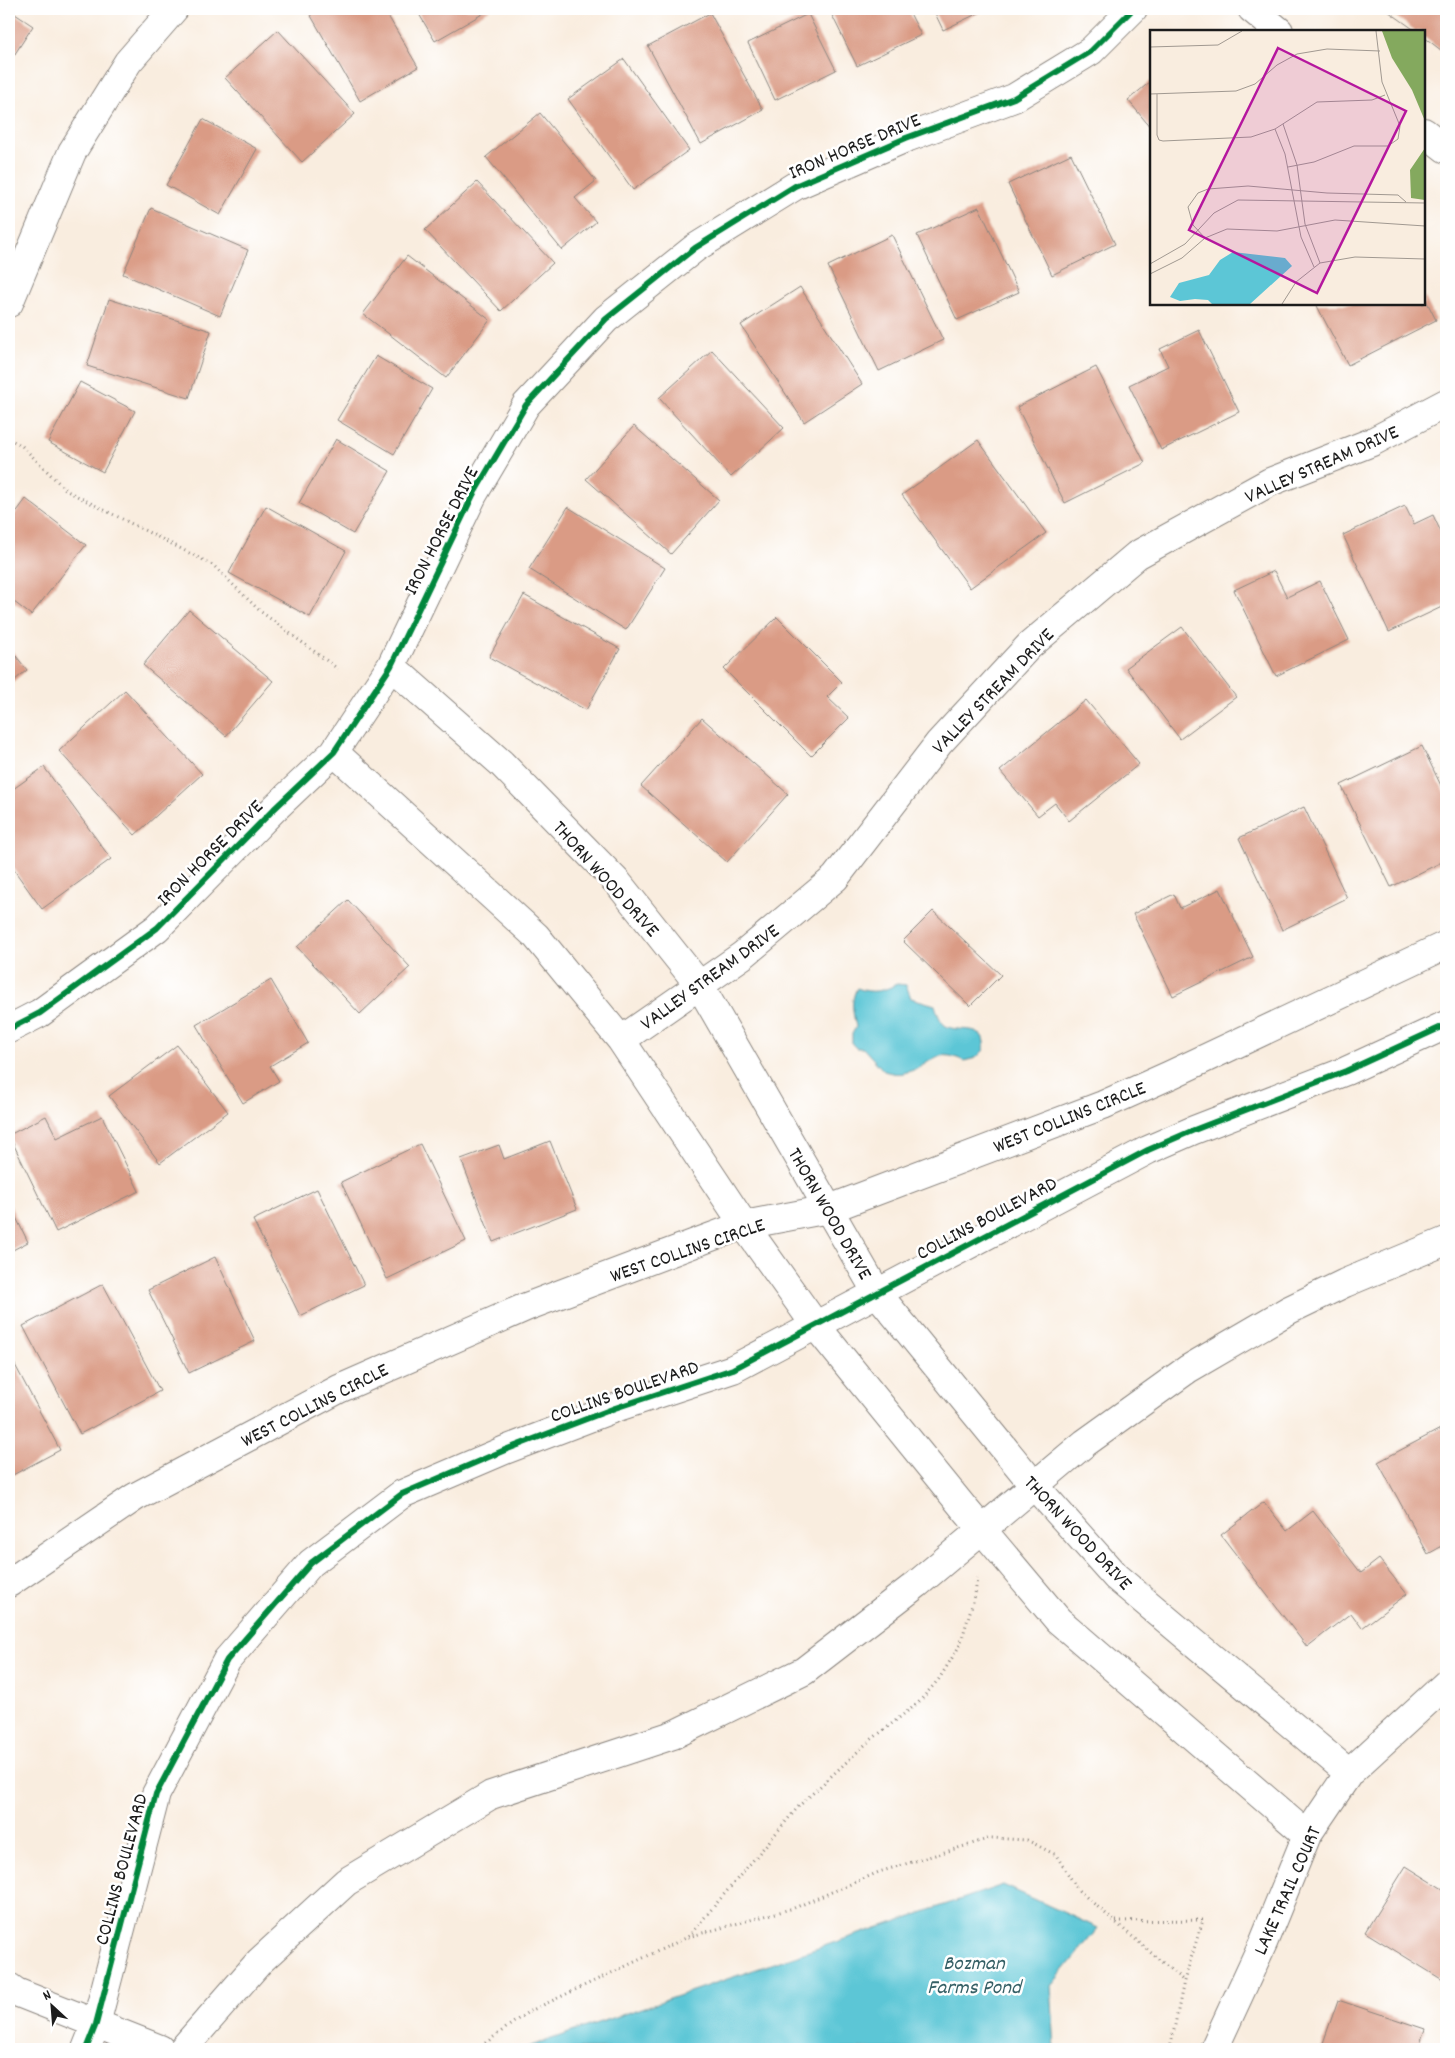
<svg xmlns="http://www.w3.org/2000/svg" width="1455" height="2058" font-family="Dekko,sans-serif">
<rect width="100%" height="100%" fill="#fff"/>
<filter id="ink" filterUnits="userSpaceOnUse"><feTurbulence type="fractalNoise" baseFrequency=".02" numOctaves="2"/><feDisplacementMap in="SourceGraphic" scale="10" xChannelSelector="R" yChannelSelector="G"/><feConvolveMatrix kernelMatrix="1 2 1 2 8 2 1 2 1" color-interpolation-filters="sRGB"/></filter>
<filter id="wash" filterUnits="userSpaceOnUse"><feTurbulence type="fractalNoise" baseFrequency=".0096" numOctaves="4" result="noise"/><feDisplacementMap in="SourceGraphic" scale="20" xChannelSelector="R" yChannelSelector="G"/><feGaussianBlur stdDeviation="1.12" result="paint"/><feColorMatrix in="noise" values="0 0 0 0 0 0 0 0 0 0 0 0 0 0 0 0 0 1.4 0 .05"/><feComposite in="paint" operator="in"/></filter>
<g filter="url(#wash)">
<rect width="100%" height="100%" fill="#f9eddf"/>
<!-- water -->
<path fill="#5cc6d6" stroke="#3c7179" d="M897,984L906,985L911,998L935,1005C937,1012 940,1022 946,1026C960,1034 987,1021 984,1050L976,1058L964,1061C934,1046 932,1066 907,1072C899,1075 891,1073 884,1071L863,1048H856L852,1044V1034L856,1027C853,1013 850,1001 857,988C872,994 884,991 897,984Z
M1003,1885L1098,1928L1051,1986L1055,2049H522Z"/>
<g id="blocks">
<!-- building -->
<path fill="#da9b85" d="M319,9H384L418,67L360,101L310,14Z
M416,9H491L435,41Z
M834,9H908L921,35L857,66L830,11Z
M933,9H987L943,30Z
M1385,9H1446V54L1424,37V31H1416Z
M9,10L33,26L9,63Z
M710,13L763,110L701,144L648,46Z
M808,14L836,70L775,100L748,43Z
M278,30L355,114L302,162L225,78Z
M624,59L689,150L633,190L568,99Z
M1151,81V128L1128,100Z
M540,113L596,181L575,198L596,222L562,250L486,157Z
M203,119L257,149L220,215L166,185Z
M1071,154L1115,244L1052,275L1008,184Z
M477,182L553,263L501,311L425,230Z
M979,207L1019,292L957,320L917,235Z
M151,208L248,250L220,316L123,274Z
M892,235L943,340L879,371L828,266Z
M407,256L490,320L446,378L363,314Z
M800,287L862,384L804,422L741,325Z
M1424,296L1436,320L1348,365L1316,304H1424Z
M109,299L211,331L189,398L87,366Z
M1199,330L1239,412L1161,450L1129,385L1168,366L1160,349Z
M712,350L784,428L731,477L659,398Z
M376,356L432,389L394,454L337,420Z
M1096,367L1145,463L1065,503L1017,407Z
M80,382L135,411L103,472L48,442Z
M634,426L719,500L671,554L586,479Z
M336,439L390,471L353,534L299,503Z
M978,440L1046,533L970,588L902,495Z
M26,499L86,545L31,615L9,598V522Z
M266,506L346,551L310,617L229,573Z
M1405,506L1414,524L1433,515L1446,543V605L1389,632L1343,535Z
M568,507L665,568L626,630L529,569Z
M1274,571L1287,597L1320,581L1349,640L1276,676L1234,590Z
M524,595L620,649L586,710L489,657Z
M189,610L273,681L226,736L143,665Z
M777,617L842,682L827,697L849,718L811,756L724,669Z
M1182,627L1236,697L1180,739L1126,668Z
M9,647L27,670L9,685Z
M125,690L202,774L135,835L59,751Z
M1086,700L1139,764L1069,821L1055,803L1038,816L1000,771Z
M702,718L788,794L727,862L641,786Z
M1422,746L1446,796V860L1391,887L1341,785Z
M44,767L111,859L42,909L9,863V792Z
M1304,807L1347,898L1282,930L1239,838Z
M1220,889L1253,957L1173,996L1133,914L1174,894L1180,908Z
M348,900L410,967L360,1014L297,947Z
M933,911L1001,975L970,1006L903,941Z
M271,980L308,1043L270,1066L279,1081L243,1103L196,1025Z
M177,1045L228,1112L160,1163L109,1096Z
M46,1116L57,1138L102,1116L139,1191L56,1232L9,1135Z
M550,1141L577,1209L493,1242L461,1159L499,1145L504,1159Z
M420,1144L466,1241L387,1279L341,1182Z
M317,1189L364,1285L300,1316L253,1220Z
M9,1203L28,1242L9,1252Z
M215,1257L255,1341L189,1373L148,1290Z
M103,1284L160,1391L80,1434L23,1326Z
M14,1363L60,1450L9,1477V1366Z
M1446,1426V1544L1428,1554L1378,1462Z
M1264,1502L1287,1531L1313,1511L1361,1573L1379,1559L1407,1594L1362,1628L1351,1613L1307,1647L1221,1535Z
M1406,1866L1446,1891V1982L1365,1932Z
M1338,2000L1425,2029L1418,2049H1321Z"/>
</g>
</g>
<g filter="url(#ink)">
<use href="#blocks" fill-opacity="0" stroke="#8a847e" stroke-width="1"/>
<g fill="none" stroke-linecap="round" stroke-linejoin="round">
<!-- street casing -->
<g stroke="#8a847e" stroke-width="30">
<path id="street" d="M1252,9L1279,31
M1424,132L1446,149
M9,303L72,152L128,62L174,9
M391,666L501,763L618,883L700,986L877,1293L1034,1485L1116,1577L1349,1773
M334,752L536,936L621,1040L744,1225L816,1326L963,1507L1058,1620L1307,1835
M9,1029L40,1013L157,928L274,809L334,752L391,666L473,495L526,405L606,319L695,248L795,186L906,138L1014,98L1091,51L1133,9
M621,1040L743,955L835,878L939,743L1029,646L1137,555L1270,482L1372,442L1446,403
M9,1583L135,1497L339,1389L526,1307L711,1237L744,1225L829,1209L1103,1105L1170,1075L1446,945
M9,1987L16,1992L160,2049
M1214,2049L1263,1943L1307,1835L1349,1773L1446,1684"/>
</g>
<!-- secondary casing -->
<g stroke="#8a847e" stroke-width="30">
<path id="secondary" d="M86,2049L96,2024L156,1794L227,1660L311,1563L402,1494L505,1450L615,1408L733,1369L1148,1150L1194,1130L1346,1071L1446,1025
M183,2049L260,1961L346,1882L491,1795L673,1735L804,1671L917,1584L1085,1443L1188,1369L1289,1310L1345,1283L1446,1241"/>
</g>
<!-- path -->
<path stroke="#8a847e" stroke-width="3" stroke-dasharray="1 4" stroke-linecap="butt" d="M9,439L21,445L67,491L213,565L260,611L338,669
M1116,1921L1203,1920L1184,1981L1170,2049
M688,1937L794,1908L879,1872L991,1838L1027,1840L1056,1855L1078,1890L1184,1981
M477,2049L528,2012L688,1937L799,1806L867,1743L918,1703L939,1679L960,1645L975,1595L977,1578"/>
<!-- street -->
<use href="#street" stroke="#fff" stroke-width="28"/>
<!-- secondary -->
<use href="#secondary" stroke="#fff" stroke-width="28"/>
<!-- cycleway casing -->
<g stroke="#fff" stroke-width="9">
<path id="cycleway" d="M9,1029L40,1013L157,928L274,809L334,752L391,666L473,495L526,405L606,319L695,248L795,186L906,138L1014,98L1091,51L1133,9
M86,2049L96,2024L156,1794L227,1660L311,1563L402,1494L505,1450L615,1408L733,1369L1148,1150L1194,1130L1346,1071L1446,1025"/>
</g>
<!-- cycleway -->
<use href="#cycleway" stroke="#00873e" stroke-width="6"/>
</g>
</g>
<g text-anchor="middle" stroke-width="5" stroke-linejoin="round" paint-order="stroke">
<!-- street labels -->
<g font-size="20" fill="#1c1c1c" stroke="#fff">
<text transform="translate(854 145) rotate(-23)" y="7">IRON HORSE DRIVE</text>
<text transform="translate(1321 463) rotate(-24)" y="7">VALLEY STREAM DRIVE</text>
<text transform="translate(440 530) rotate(-63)" y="7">IRON HORSE DRIVE</text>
<text transform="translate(992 690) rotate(-46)" y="7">VALLEY STREAM DRIVE</text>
<text transform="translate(209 852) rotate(-45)" y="7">IRON HORSE DRIVE</text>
<text transform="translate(607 878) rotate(48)" y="7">THORN WOOD DRIVE</text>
<text transform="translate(709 976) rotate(-36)" y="7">VALLEY STREAM DRIVE</text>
<text transform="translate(1069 1116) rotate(-22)" y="7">WEST COLLINS CIRCLE</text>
<text transform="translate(831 1213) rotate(60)" y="7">THORN WOOD DRIVE</text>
<text transform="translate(986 1217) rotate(-28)" y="7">COLLINS BOULEVARD</text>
<text transform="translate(687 1249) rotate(-19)" y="7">WEST COLLINS CIRCLE</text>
<text transform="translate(624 1390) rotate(-19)" y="7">COLLINS BOULEVARD</text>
<text transform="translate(314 1404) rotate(-27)" y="7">WEST COLLINS CIRCLE</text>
<text transform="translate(1079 1532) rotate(47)" y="7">THORN WOOD DRIVE</text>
<text transform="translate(120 1869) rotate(-75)" y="7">COLLINS BOULEVARD</text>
<text transform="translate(1286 1890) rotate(-66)" y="7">LAKE TRAIL COURT</text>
</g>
<!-- water labels -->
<g font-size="21" font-style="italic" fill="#366066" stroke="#fff">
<text x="974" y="1969">Bozman<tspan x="974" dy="24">Farms Pond</tspan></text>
</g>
</g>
<!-- overview -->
<g transform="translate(1150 30)">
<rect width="275" height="275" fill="#f9eddf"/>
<path d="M232,1H275V91L262,60L242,28ZM275,118V170L261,168L260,140Z" fill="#84a95e"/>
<path d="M83,222L135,228L142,236L100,274H62L58,270L45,269L30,271L20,267L29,253L59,245L70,230Z" fill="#5cc6d6"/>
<path fill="none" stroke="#a19991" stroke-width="1" d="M0,17L68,15L92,1M0,64L86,61L105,54L127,35L147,24L177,19L230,21M7,64V105L9,110L13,111L101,107L125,99L167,72L222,70L235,65M133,94L147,135L155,194L170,233M125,99L135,124L151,207L164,237M138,137L164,132L204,116H238L248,109L250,96L232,52L226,1M55,208L43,195L38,177L48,163L58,159L98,156L177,163L248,165L256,172M0,234L35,214L64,183L88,170L275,173M0,244L32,228L55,208L77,199L127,201L185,190L275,196M132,274L146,252L170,233L205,227L275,229"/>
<path fill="#b5179e" fill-opacity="0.15" stroke="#b5179e" stroke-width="2.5" d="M128,18L256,81L167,263L39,200Z"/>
<rect width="275" height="275" fill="none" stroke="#1c1c1c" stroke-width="2.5"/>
</g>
<!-- margin -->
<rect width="1455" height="2058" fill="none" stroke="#fff" stroke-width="30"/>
<!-- north arrow -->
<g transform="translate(52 2006) rotate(334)" stroke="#ffffff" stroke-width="4" paint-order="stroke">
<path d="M0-4L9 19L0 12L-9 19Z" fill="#1c1c1c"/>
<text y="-8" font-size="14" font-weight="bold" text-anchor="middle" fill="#1c1c1c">N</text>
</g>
</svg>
